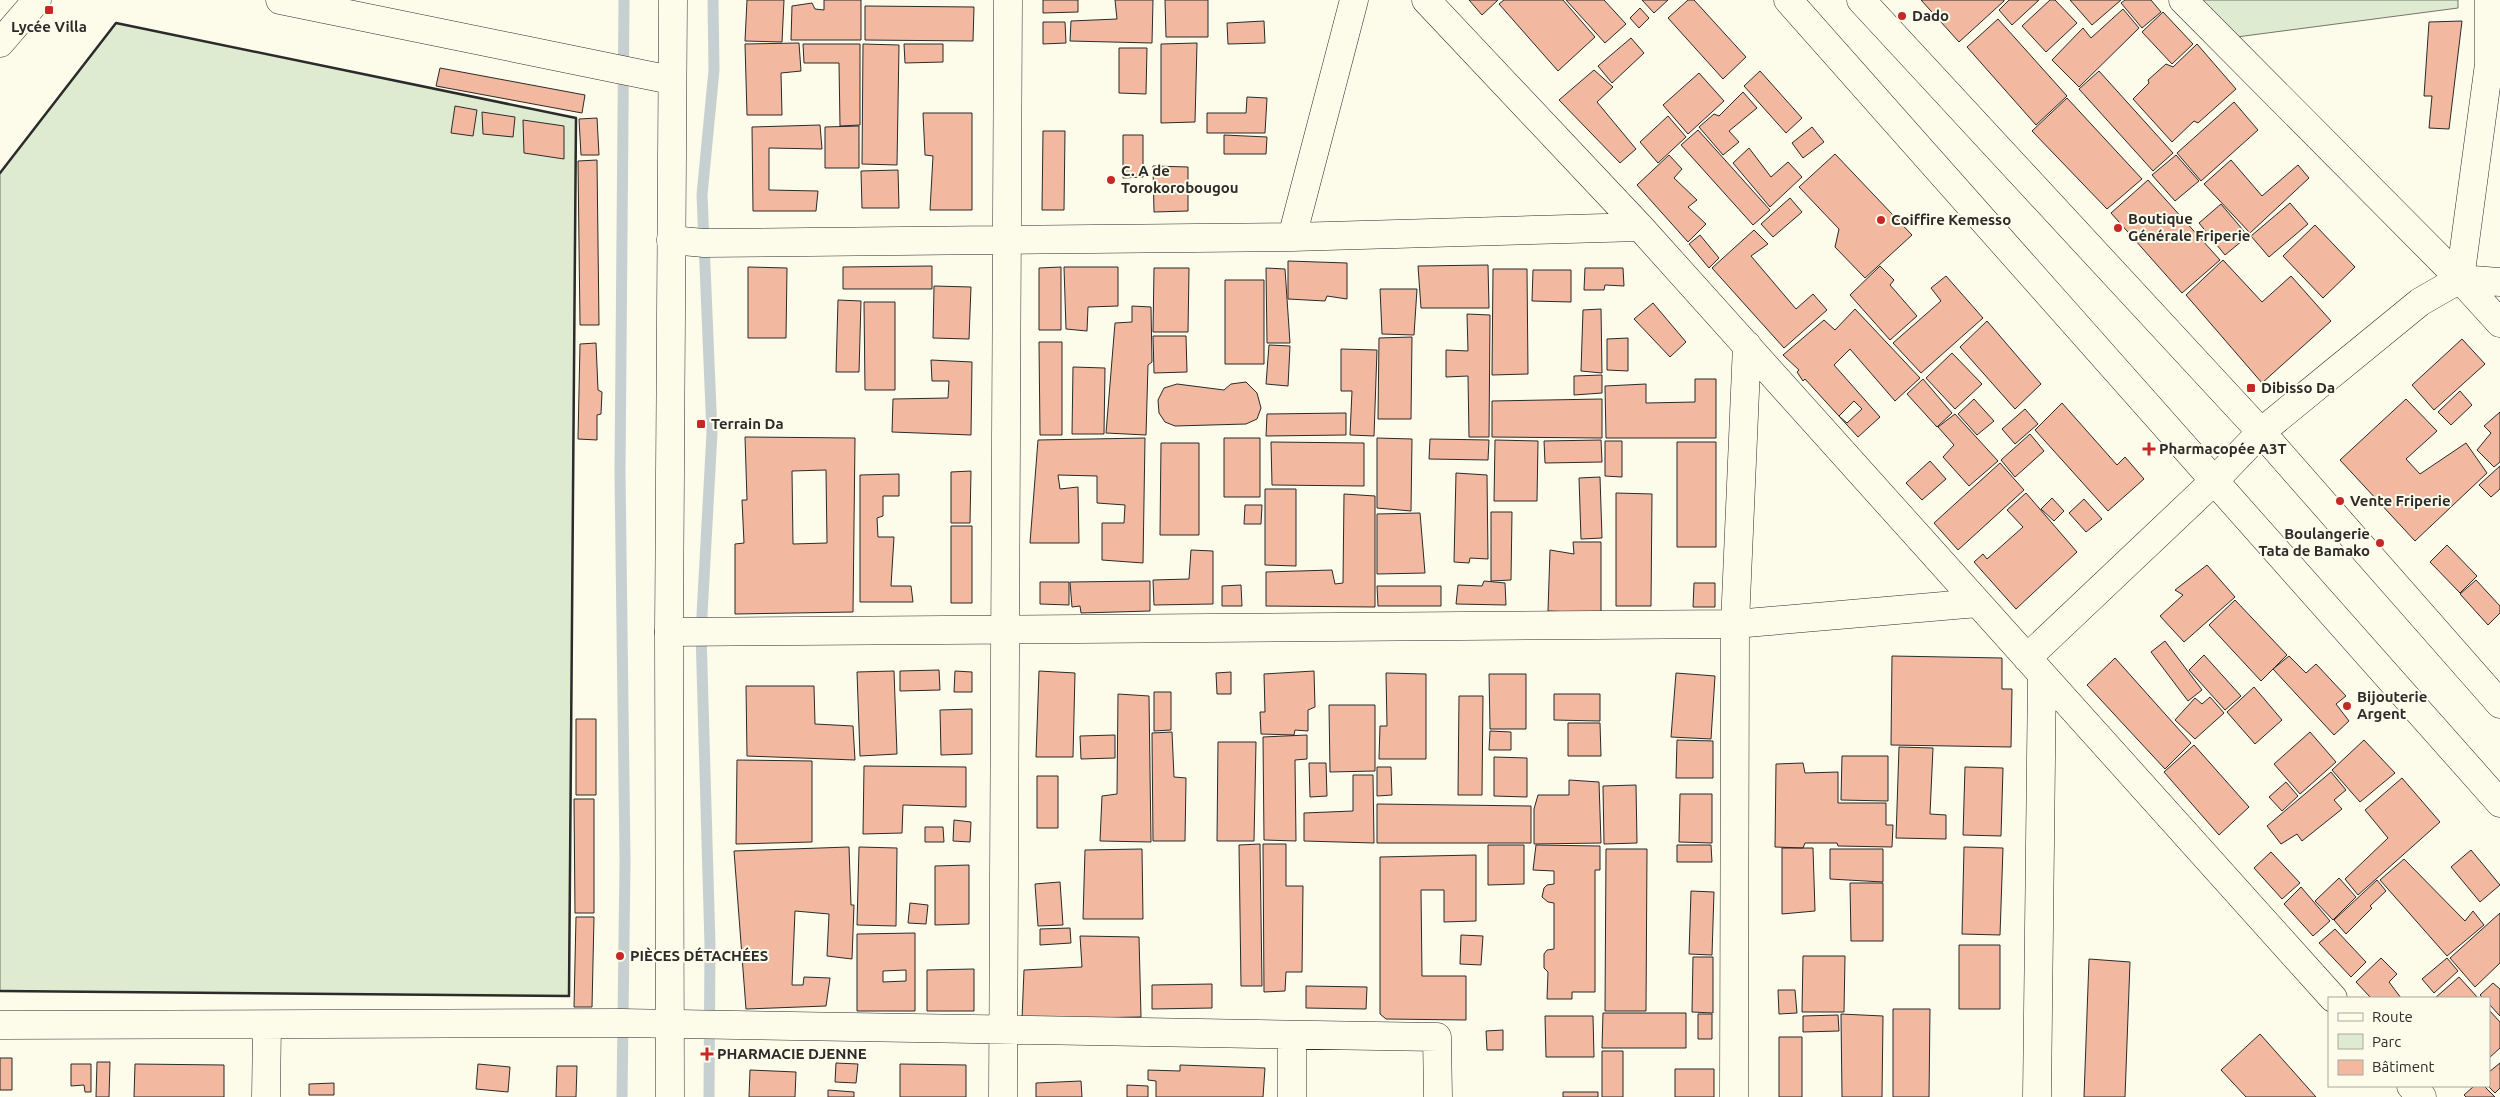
<svg xmlns="http://www.w3.org/2000/svg" width="2500" height="1097" font-family="Ubuntu,sans-serif">
<rect width="100%" height="100%" fill="#fdfbea"/>
<!-- green -->
<path fill="#deebd1" stroke="#74746e" d="M2192,0H2458V8L2229,38Z
M116,23L576,118L569,996L0,991V173Z"/>
<g fill="none" stroke-linecap="round" stroke-linejoin="round">
<!-- stream -->
<path stroke="#c7d0d0" stroke-width="11" d="M622,1097L625,862L620,472L624,0
M709,1097L710,945L701,633L712,433L702,195L714,70L713,0"/>
</g>
<!-- building -->
<path fill="#f2b8a0" stroke="#2b2b2b" fill-rule="evenodd" d="M747,0H784L782,42L745,41Z
M824,0H861V40H791L792,6L812,3L815,9L824,10Z
M1043,0H1078V12L1043,13Z
M1115,0H1153L1152,43L1070,41L1071,21L1117,19Z
M1165,0H1208V37H1166Z
M1469,0H1498L1482,15Z
M1504,0H1563L1595,37L1558,71L1499,4Z
M1566,0H1604L1626,24L1605,43Z
M1642,0H1668L1654,13Z
M1688,0H1694L1746,57L1723,79L1668,18Z
M1921,0H2004V1L1959,42Z
M2009,0H2039L2012,25L1999,10Z
M2050,0H2055L2077,23L2046,52L2022,26Z
M2070,0H2121L2092,25Z
M2125,0H2151L2161,12L2142,28L2121,3Z
M865,6L974,7L973,41L865,40Z
M1640,8L1649,18L1639,28L1630,18Z
M2123,9L2139,28L2079,87L2052,60L2083,28L2091,38Z
M2163,12L2193,44L2172,64L2142,32Z
M1998,19L2067,96L2036,125L1967,47Z
M1264,21L1265,43L1228,44L1227,23Z
M2462,21L2449,129L2429,128L2432,96H2424L2429,22Z
M1043,22H1065L1066,43L1043,44Z
M1631,38L1644,53L1612,83L1598,66Z
M799,43L801,71L781,73L782,115H747L745,44Z
M1197,43L1195,122L1161,123V44Z
M803,44H860V125L840,126L839,63H804Z
M863,44L899,45L897,165L862,164Z
M904,44H943V62L905,63Z
M2197,44L2236,89L2198,123L2194,121L2172,142L2133,99L2149,83L2148,80L2166,64L2173,67Z
M1119,48H1147L1146,94L1119,93Z
M440,68L585,95L582,113L436,86Z
M1594,70L1613,87L1597,102L1636,149L1620,163L1559,100Z
M1760,71L1802,118L1786,133L1744,86Z
M2099,71L2173,153L2153,171L2079,89Z
M1699,73L1724,101L1688,134L1663,105Z
M1743,92L1757,108L1729,131L1739,142L1723,155L1699,127L1714,114L1719,116Z
M1247,97L1267,98L1265,133H1207V113H1246Z
M2067,98L2142,179L2107,209L2032,131Z
M2234,102L2258,130L2201,181L2177,153Z
M455,106L477,110L473,136L451,133Z
M482,112L515,117L513,137L483,134Z
M923,113H972V210H930L933,156L925,155Z
M1668,116L1686,137L1658,163L1640,142Z
M597,118L599,155H581L579,119Z
M523,120L564,126V159L524,153Z
M820,125L822,149L769,148V190L818,191L816,211H753L752,127Z
M859,126V168H825V127Z
M1812,127L1824,142L1803,158L1792,143Z
M1698,130L1770,210L1753,225L1681,145Z
M1043,131H1065L1064,210H1042Z
M1123,135H1143V177L1123,178Z
M1224,135L1267,137L1266,154H1224Z
M1749,148L1771,177L1788,162L1802,177L1770,207L1733,163Z
M1835,154L1912,235L1865,278L1835,247L1839,229L1799,187Z
M1669,155L1682,169L1674,178L1697,200L1688,207L1706,224L1688,242L1637,185Z
M2176,155L2199,181L2175,201L2152,175Z
M597,160L599,325H580L578,161Z
M2231,160L2262,196L2298,165L2309,178L2250,233L2204,184Z
M1153,166L1188,167V211L1154,212Z
M898,170L899,208H862L861,171Z
M2148,180L2220,260L2182,293L2111,213Z
M1790,198L1802,212L1773,237L1761,224Z
M2290,203L2308,224L2269,257L2251,236Z
M2221,204L2248,236L2225,255L2199,223Z
M2315,225L2355,267L2323,298L2283,256Z
M1754,230L1768,244L1751,256L1796,309L1813,294L1827,310L1784,348L1712,268Z
M1700,235L1719,258L1709,268L1689,244Z
M2223,260L2262,302L2291,276L2331,321L2262,383L2186,295Z
M1288,261L1347,263V299L1327,296L1325,301L1288,299Z
M1488,265L1489,308H1421L1418,266Z
M932,266V289H843V267Z
M1880,266L1894,280L1890,285L1917,316L1890,340L1850,295Z
M748,267L787,268L786,338H748Z
M1061,267V330H1039V268Z
M1064,267H1118V306L1088,307L1087,331L1066,329Z
M1154,268H1189L1188,332H1153Z
M1266,268L1285,269L1290,343H1267Z
M1585,268H1623L1624,286L1605,285L1604,290H1584Z
M1493,269H1527L1528,374L1492,375Z
M1533,270H1571V302L1532,301Z
M1946,276L1983,318L1921,373L1893,343L1941,301L1931,288Z
M1225,280H1264V364H1225Z
M934,286L971,287L969,339L933,338Z
M1380,289H1417L1414,335L1382,334Z
M838,300L861,301L859,372H836Z
M864,302H895V390H865Z
M1653,303L1686,342L1670,357L1634,319Z
M1132,306L1151,307L1152,362L1148,365L1146,435L1106,433L1115,323L1132,322Z
M1601,309L1602,373L1581,371L1583,310Z
M1855,309L1920,378L1895,401L1850,349L1834,365L1880,417L1858,437L1805,379L1803,381L1797,372L1799,370L1783,355L1824,320L1835,330ZM1854,401L1862,409L1847,423L1839,416Z
M1467,314L1490,315L1489,437H1469L1468,376L1446,377V350L1468,351Z
M1987,321L2041,384L2015,409L1960,347Z
M1153,336H1186L1187,372L1154,373Z
M1412,337L1411,419H1378L1379,338Z
M1628,338V371L1607,370V339Z
M2462,339L2485,364L2434,410L2412,385Z
M1039,342H1062V435H1040Z
M596,343L598,390L602,392L601,414L597,415V440L578,439L580,344Z
M1269,345L1290,346L1288,386L1266,384Z
M1341,349L1377,350L1374,436L1350,435L1352,391H1341Z
M1952,353L1982,384L1955,409L1926,378Z
M931,360L972,362L971,435L892,432L893,399L948,398L949,381H932Z
M1073,367L1105,368L1104,434H1072Z
M1602,375V393L1574,395V376Z
M1695,379H1716V438H1606L1605,386L1646,384V403L1695,402Z
M1923,379L1952,413L1937,427L1907,394Z
M1246,382L1257,393L1261,408L1257,419L1246,424L1175,426L1165,422L1159,413L1158,400L1164,388L1177,384L1224,390L1231,384Z
M2460,391L2472,405L2451,425L2438,412Z
M1602,399V438L1492,437V401Z
M1974,399L1994,421L1977,435L1958,414Z
M2406,399L2437,431L2406,459L2420,474L2466,443L2487,473L2415,541L2340,460Z
M2062,403L2117,465L2125,457L2144,479L2108,511L2035,430Z
M2025,409L2038,424L2015,444L2002,429Z
M2500,412V462L2494,467L2477,450L2491,433L2484,426Z
M1346,413V435L1266,436L1267,414Z
M1955,414L1998,461L1969,486L1943,457L1954,445L1938,427Z
M2030,434L2044,451L2015,477L2001,460Z
M745,437L855,438L853,612L735,614V544L744,543L742,500H747ZM826,470L827,543L793,544L792,471Z
M1145,438L1143,563L1102,560V523H1124L1125,505L1097,503V476L1058,475L1060,489L1078,487L1079,543H1030L1038,440Z
M1224,438H1260V497H1224Z
M1377,438L1412,439L1411,511L1377,508Z
M1430,439L1489,440L1488,460L1429,459Z
M1495,440L1538,441L1537,501H1494Z
M1601,440L1602,462L1545,463L1544,441Z
M1605,441H1622V477L1605,476Z
M1271,442L1364,443V486L1272,485Z
M1677,442H1716V547H1677Z
M1161,443H1199V535H1160Z
M1930,461L1946,479L1922,500L1906,483Z
M2000,463L2024,490L1958,550L1934,523Z
M2500,466V489L2491,497L2479,485Z
M971,471L970,523H951V472Z
M1456,473L1487,475L1488,559L1470,558L1469,563L1454,562Z
M899,474V496H883V516L877,518L878,537H894L891,586H911L913,602H860V475Z
M1600,477L1602,538L1581,539L1579,478Z
M1265,489H1296V566L1265,565Z
M1616,493L1652,494L1651,606H1616Z
M2026,493L2077,552L2016,609L1974,562L1983,554L1987,559L2023,527L2007,510Z
M1344,494L1375,496V607L1266,606V572L1332,570L1335,584L1343,583Z
M2052,498L2064,511L2054,521L2041,509Z
M2084,499L2102,519L2086,532L2069,513Z
M1245,505H1262L1261,524H1244Z
M1491,512H1512L1511,580L1491,581Z
M1420,513L1425,573L1377,574V514Z
M951,526H972V603H951Z
M1573,542H1601V613L1548,611L1550,550L1574,554Z
M2447,545L2477,576L2460,593L2430,562Z
M1191,550L1213,551V604L1154,605L1153,580L1189,579Z
M2207,565L2235,597L2184,642L2160,616L2183,595L2175,590Z
M2476,580L2500,606V613L2488,625L2460,594Z
M1150,581V611L1081,613L1080,606L1072,607L1070,582Z
M1484,581L1505,583L1506,605L1456,604L1458,585L1482,586Z
M1040,582H1069V605L1040,604Z
M1694,583H1715V607H1693Z
M1241,585L1242,606H1222V586Z
M1377,586H1441V606H1378Z
M2235,600L2287,655L2261,681L2209,625Z
M2165,641L2202,690L2188,701L2151,652Z
M2204,655L2241,696L2225,710L2189,670Z
M1892,656L2002,658V689H2012L2011,747L1891,745Z
M2289,656L2306,673L2316,664L2346,696L2336,704L2349,721L2334,735L2273,669Z
M2115,658L2191,743L2165,769L2087,685Z
M939,670L940,690L900,691V671Z
M894,671L897,754L860,756L857,672Z
M955,671L972,672V692H954Z
M1039,671L1075,673L1073,757H1036Z
M1314,671L1315,707L1308,710V731L1295,730L1294,735L1261,734L1260,712H1265L1264,674Z
M1231,672V694H1217L1216,673Z
M1386,673L1426,674V759H1379L1380,726H1387Z
M1676,673L1715,676L1711,739L1671,737Z
M1489,674H1526V729H1490Z
M746,686H814L815,724L853,726L855,760L747,756Z
M2254,687L2282,720L2255,744L2227,712Z
M1154,692H1171V730L1154,731Z
M1118,694L1149,696L1151,842L1100,841L1102,796L1117,794Z
M1554,694H1600V721L1554,720Z
M1459,696H1483L1482,795H1458Z
M2210,697L2224,713L2195,739L2175,720L2195,698L2202,704Z
M1329,705H1375V771L1330,772Z
M972,709V754L941,755L940,710Z
M576,719H596V795H576Z
M1568,723H1600L1601,756H1568Z
M1490,731L1511,732V750H1489Z
M1172,732L1174,777L1186,778L1185,841H1153L1152,733Z
M2310,732L2336,762L2300,794L2274,764Z
M1115,735V758L1081,759L1080,736Z
M1307,735V759L1295,760L1296,841L1264,840L1263,737Z
M1677,740L1713,741V778H1676Z
M2364,740L2395,773L2360,802L2332,770Z
M1218,742H1256L1254,841H1217Z
M2194,745L2249,807L2219,835L2164,772Z
M1899,747L1933,748L1930,814L1946,815V839L1896,838Z
M1842,756H1888V801L1841,800Z
M1494,757L1527,758V797L1494,796Z
M737,760L812,761V842L736,844Z
M1309,763H1326L1327,796L1310,797Z
M1803,763L1805,773L1838,772V803H1886V825H1893L1892,847L1838,846L1837,843H1805L1803,848L1775,847L1776,764Z
M864,766L966,767V807L903,805L902,833L863,834Z
M1377,767H1391L1392,795L1377,796Z
M1965,767L2003,768L2001,836L1963,835Z
M2331,772L2346,790L2334,800L2342,809L2302,841L2297,834L2281,844L2267,826Z
M1353,775H1373L1374,843L1304,841V813L1353,811Z
M1037,776H1058V828H1037Z
M2402,778L2440,822L2358,895L2345,879L2388,838L2365,810Z
M1569,780L1599,782L1601,843L1534,844V809L1538,795H1569Z
M2286,782L2298,796L2282,811L2269,797Z
M1636,785L1637,843L1604,844L1603,786Z
M1680,794H1712V843L1679,842Z
M574,799H594V913H575Z
M1377,804L1531,806V843H1377Z
M954,820L971,822L970,842L953,841Z
M925,827H943L944,842H925Z
M1260,844L1262,986H1241L1239,845Z
M1263,844H1286V886H1303L1302,972H1286L1285,991L1264,992Z
M1488,845H1524V884L1488,885Z
M1536,845L1600,846V870H1595V992H1572V999H1547L1548,972L1544,968V954L1547,950L1554,949V903L1548,902L1542,897L1544,888L1547,885L1554,884V871L1533,870Z
M1677,845H1711L1712,862H1677Z
M849,847L851,905H854L852,959L827,956L829,914L795,911L792,985H803L804,977L830,978L826,1006L746,1009L734,851Z
M859,847L897,848L896,926L857,925Z
M1964,847L2003,848L2000,935L1962,934Z
M1782,848H1813L1815,911L1782,914Z
M1142,849L1143,919H1083L1085,850Z
M1606,849H1647L1646,1011H1605Z
M1830,849H1883V882L1830,879Z
M2471,850L2500,885L2480,902L2451,867Z
M2271,852L2300,883L2282,899L2254,868Z
M1476,855V921L1444,922V890H1421L1422,976H1466V1020L1386,1019L1380,1014V857Z
M2404,859L2465,921L2473,911L2484,925L2447,956L2380,880Z
M969,865V924L935,925V866Z
M2339,878L2356,897L2333,920L2315,901Z
M2377,880L2386,891L2370,906L2372,908L2346,934L2334,920Z
M1060,882L1063,925L1038,926L1035,884Z
M1850,883H1883V941H1851Z
M2301,887L2330,921L2313,936L2284,904Z
M1691,891L1714,892L1712,955L1689,954Z
M910,903L928,905L926,924L908,923Z
M2500,913V963L2475,987L2450,958Z
M576,917H594L592,1007H574Z
M1070,928L1071,943L1040,945V929Z
M2335,929L2366,962L2351,977L2319,943Z
M915,933V1011H857V934ZM906,970V981L883,982V971Z
M1461,935L1483,936L1481,965L1460,964Z
M1080,936L1139,937L1141,1017L1022,1019L1024,970L1082,967Z
M1959,945H2000V1009H1959Z
M1803,956H1845L1844,1012H1802Z
M1693,957H1713V1013L1692,1012Z
M2381,958L2397,974L2389,982L2401,998H2371L2356,982Z
M2447,958L2458,971L2434,993L2422,979Z
M2089,959L2130,962L2125,1097H2084Z
M974,969V1011H927V970Z
M2459,977L2478,998H2435Z
M2493,983L2500,989V1016L2489,1004V998H2483L2480,995Z
M1212,984V1008L1152,1009V985Z
M1306,986L1367,987L1366,1009L1306,1008Z
M1778,990H1795L1797,1013L1779,1014Z
M1893,1009H1930L1929,1097H1893Z
M2489,1010L2500,1022V1048L2489,1058Z
M1603,1013H1686V1048H1602Z
M1698,1014H1712V1039H1698Z
M1841,1014L1883,1016L1882,1097H1842Z
M1838,1015L1839,1031L1803,1032V1016Z
M1545,1016H1593L1594,1057H1546Z
M1503,1030V1050H1487L1486,1031Z
M2260,1034L2316,1097H2246L2221,1070Z
M1779,1037H1802V1097H1779Z
M1602,1051H1623V1097H1602Z
M0,1058H12V1090H0Z
M97,1062H110L109,1097H96Z
M836,1063L858,1064L856,1083L835,1082Z
M2500,1063V1088L2495,1093L2488,1086L2489,1072Z
M71,1064H91V1092H85L84,1085L71,1086Z
M135,1064L224,1065V1097H134Z
M478,1064L510,1067L508,1092L476,1089Z
M900,1064L966,1065V1097H900Z
M1180,1065L1265,1068L1263,1097H1156V1081L1148,1080V1070L1180,1071Z
M557,1066H577L576,1097H556Z
M1675,1069H1714V1097H1675Z
M750,1070L796,1072L795,1097H749Z
M1081,1081L1082,1097H1036V1083Z
M334,1083V1095H309V1084Z
M1127,1085L1148,1086V1097H1127Z
M2474,1086H2484L2495,1097H2466L2464,1095Z
M828,1090L854,1092V1097H828Z
M1563,1092H1598V1097H1563Z"/>
<g fill="none" stroke-linecap="round" stroke-linejoin="round">
<!-- street casing -->
<g stroke="#2b2b2b" stroke-width="29">
<path id="street" d="M280,0L671,80
M1426,0L1640,227L2333,998
M2183,0L2460,279L2500,323
M1292,237L1354,0
M671,240L704,243L1292,237L1640,227
M2460,279L2489,64V0
M669,632L1735,624L1978,603
M2027,658L2215,480L2261,432L2420,302L2460,279L2500,282
M0,1025L622,1023L1437,1037L1438,1097
M2411,1086L2422,1097
M266,1097L267,1025
M1003,1097L1008,0
M1292,1097V1035
M1734,1097L1735,624L1747,345
M2037,1097L2042,675"/>
</g>
<!-- secondary casing -->
<g stroke="#2b2b2b" stroke-width="29">
<path id="secondary" d="M0,43L37,0"/>
</g>
<!-- primary casing -->
<g stroke="#2b2b2b" stroke-width="29">
<path id="primary" d="M1788,0L2500,803
M1861,0L2261,432L2500,704
M670,1097L669,632L673,0"/>
</g>
<!-- street -->
<use href="#street" stroke="#fdfbea" stroke-width="28"/>
<!-- secondary -->
<use href="#secondary" stroke="#fdfbea" stroke-width="28"/>
<!-- primary -->
<use href="#primary" stroke="#fdfbea" stroke-width="28"/>
<!-- wall -->
<path stroke="#2b2b2b" stroke-width="2.5" d="M0,173L116,23L576,118L569,996L0,991"/>
</g>
<!-- markers -->
<g fill="#c62828" stroke="#fdfbea" stroke-width="2">
<rect x="44" y="5" width="10" height="10" rx="2.5"/>
<circle cx="1902" cy="16" r="5"/>
<circle cx="1111" cy="180" r="5"/>
<circle cx="1881" cy="220" r="5"/>
<circle cx="2118" cy="228" r="5"/>
<rect x="2246" y="383" width="10" height="10" rx="2.5"/>
<rect x="696" y="419" width="10" height="10" rx="2.5"/>
<path d="M2146.5 441.5h5v5h5v5h-5v5h-5v-5h-5v-5h5z"/>
<circle cx="2340" cy="501" r="5"/>
<circle cx="2380" cy="543" r="5"/>
<circle cx="2347" cy="706" r="5"/>
<circle cx="620" cy="956" r="5"/>
<path d="M704.5 1046.5h5v5h5v5h-5v5h-5v-5h-5v-5h5z"/>
</g>
<g text-anchor="middle" stroke-width="4" stroke-linejoin="round" paint-order="stroke">
<!-- poi labels -->
<g font-size="15" font-weight="bold" fill="#2b2b2b" stroke="#fdfbea" text-anchor="start">
<text x="1912" y="21">Dado</text>
<text x="49" y="32" text-anchor="middle">Lycée Villa</text>
<text x="1121" y="176">C. A de<tspan x="1121" dy="17">Torokorobougou</tspan></text>
<text x="2128" y="224">Boutique<tspan x="2128" dy="17">Générale Friperie</tspan></text>
<text x="1891" y="225">Coiffire Kemesso</text>
<text x="2261" y="393">Dibisso Da</text>
<text x="711" y="429">Terrain Da</text>
<text x="2159" y="454">Pharmacopée A3T</text>
<text x="2350" y="506">Vente Friperie</text>
<text x="2370" y="539" text-anchor="end">Boulangerie<tspan x="2370" dy="17">Tata de Bamako</tspan></text>
<text x="2357" y="702">Bijouterie<tspan x="2357" dy="17">Argent</tspan></text>
<text x="630" y="961">PIÈCES DÉTACHÉES</text>
<text x="717" y="1059">PHARMACIE DJENNE</text>
</g>
</g>
<!-- legend -->
<rect x="2328" y="997" width="162" height="90" fill="#fdfbea" stroke="#a9a89e"/>
<rect x="2338" y="1013" width="25" height="8" fill="#fdfbea" stroke="#a9a89e"/>
<text x="2372" y="1022" font-size="15" fill="#2b2b2b">Route</text>
<rect x="2338" y="1034" width="25" height="15" fill="#deebd1" stroke="#a9a89e"/>
<text x="2372" y="1047" font-size="15" fill="#2b2b2b">Parc</text>
<rect x="2338" y="1060" width="25" height="15" fill="#f2b8a0" stroke="#a9a89e"/>
<text x="2372" y="1072" font-size="15" fill="#2b2b2b">Bâtiment</text>
</svg>
